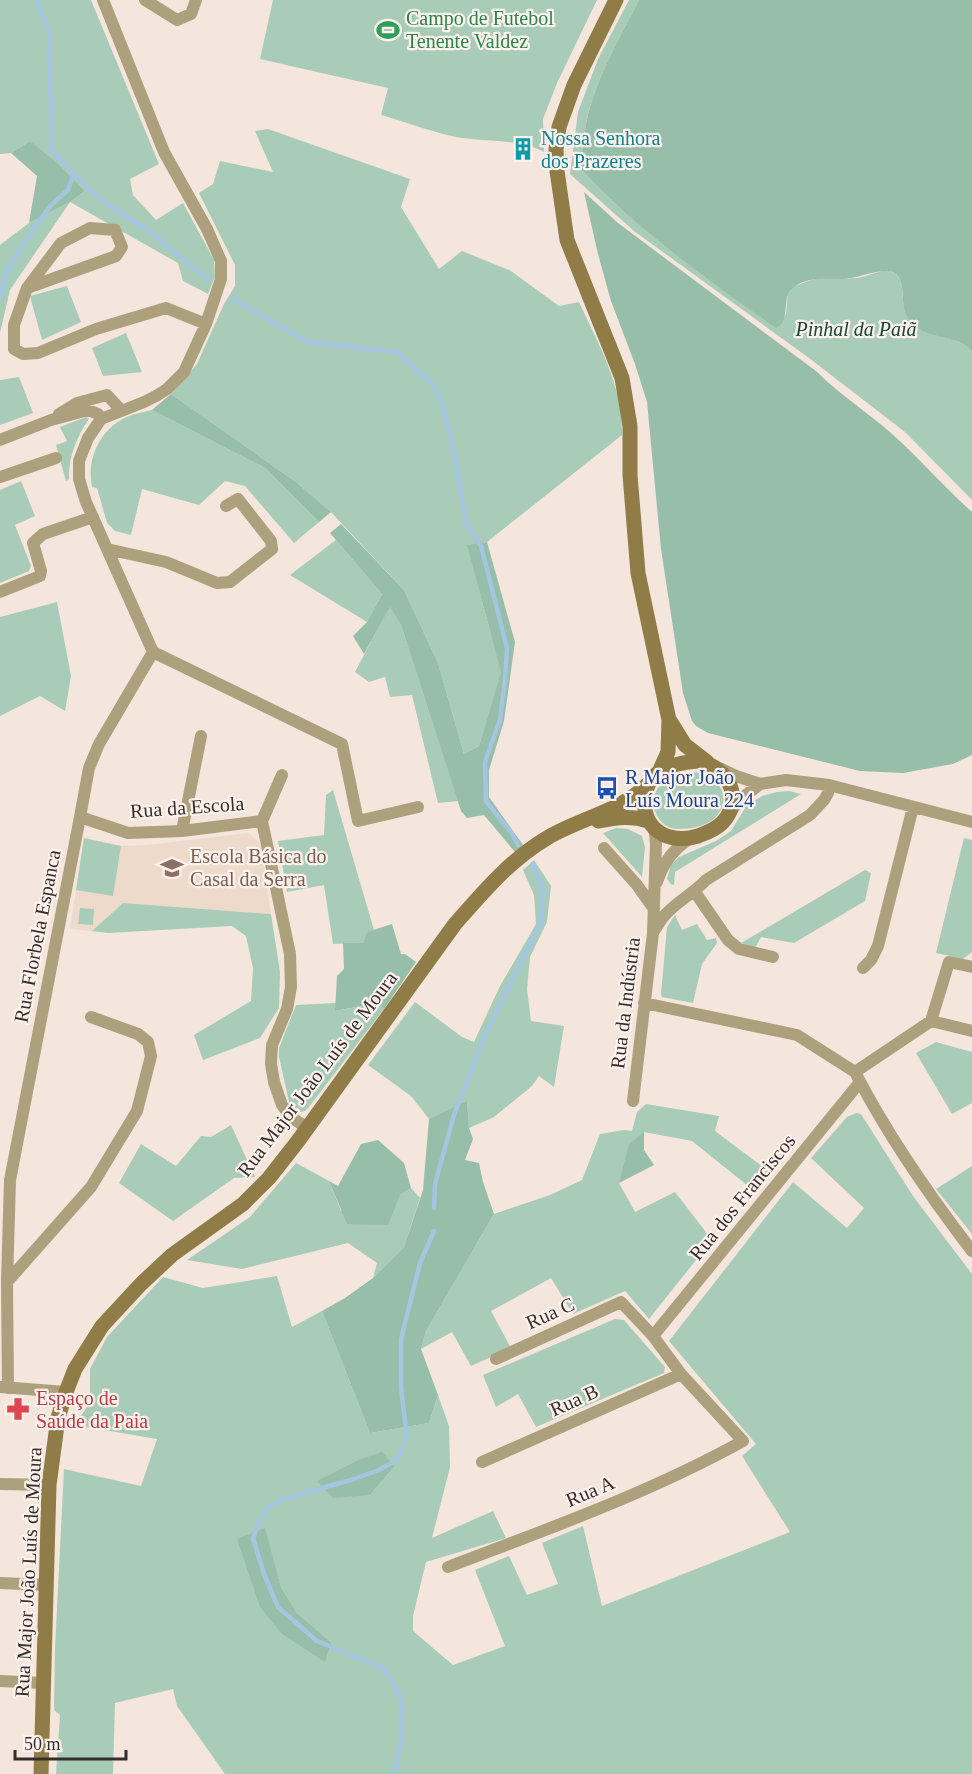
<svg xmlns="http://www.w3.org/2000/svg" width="972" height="1774" font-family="'Times New Roman',serif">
<rect width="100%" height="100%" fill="#f4e5dd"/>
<!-- education -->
<path fill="#eddaca" d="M249,833L260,843L271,914L123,903L92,931L70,929L84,838L121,846L148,845Z"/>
<!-- green -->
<path fill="#a9ccb9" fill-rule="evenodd" d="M0,0H91L159,164L130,179L133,195L156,220L183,203L214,260L215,277L208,294L183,281L178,263L70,202L10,290L0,333V245L29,223L70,202L85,191L30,141L11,153L0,154Z
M273,0H597L557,83L543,119L544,152C518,139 490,142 462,138C437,134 406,122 381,115L388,88L260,59Z
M629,0H639C621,35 601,70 590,107C584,127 583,148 580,168C637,231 707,279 776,327C779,323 785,318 786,313C788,304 785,293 794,287C800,284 809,280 816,279C831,275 846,281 862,277C871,275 888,265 897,275C908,287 896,311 915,326C932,339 958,334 972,352V500L905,432L809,358L634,231L570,174L578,112L598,59Z
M268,129L410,179L401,207L439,269L462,251L511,271L559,306L579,302C599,345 623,387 622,435L487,542L468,546L488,624L502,670L479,746L464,754L438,663L404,590L331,512L296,482L171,394L197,364L224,304L235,286V265L199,193L213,184L220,161L273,172L255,131Z
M67,286L81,322L42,340L30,296Z
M126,333L142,372L103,376L92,348Z
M19,377L33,413L0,425V380Z
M152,410L265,468L319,522L294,543L245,486L225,481L199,505L142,489L131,535L115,531L107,523L97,488L92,487C86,458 101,427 129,416C136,413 145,412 152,410Z
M86,417L89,419C77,436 68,458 69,479L66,481L56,445L67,441L60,427Z
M21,481L35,516L15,525L31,566L29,571L0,583V490Z
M336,540L382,594L367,622L290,575Z
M57,602L71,676L65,711L40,696L0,716V617Z
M390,606L401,625L458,801L438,803L412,695L390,697L385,677L369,682L355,672Z
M689,772C716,770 735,796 715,818C707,826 690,829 680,829C655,830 645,798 663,782C670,776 680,775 689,772Z
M333,790L374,930L367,933L363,943L333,944L324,885L287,892L278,841L324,835L326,795Z
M789,791L801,794L675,872L674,885L671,884L667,879L671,865L679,857L716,841L731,831L747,805L762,796L777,792Z
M616,828L628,829L642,836L645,847L642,877L603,833Z
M84,838L121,846L113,896L76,890Z
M964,838L972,840V952L963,959L936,953Z
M534,860L551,886L547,922L530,957L527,989L531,1021L564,1026L554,1087L539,1076L532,1086L494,1117L469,1128L467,1102L429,1119L411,1096L368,1065L415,1002L462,1037L474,1042L500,986L536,924L534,895L523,870Z
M865,870L871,873L865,901L794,943L761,937L755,948L741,943Z
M123,903L271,914L280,972L279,1008L260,1038L203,1060L194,1035L251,1001L253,968L246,936L232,926L108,933L92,931Z
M80,908L94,909L93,925L78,924Z
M675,915L682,930L697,924L707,940L716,938L717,943L702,964L693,1003L662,997L661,994L667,927Z
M336,1003V1011L377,1003L384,1009L309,1107L305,1111L300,1112L290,1106L279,1057V1048L296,1005Z
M936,1042L972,1052V1103L952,1114L916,1053Z
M646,1104L719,1116L715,1131L771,1173L753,1190L692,1141L644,1132L619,1183L635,1212L675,1192L712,1240L649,1319L625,1291L573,1314L551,1278L491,1311L511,1348L471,1366L452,1332L421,1349L426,1331L494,1214L550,1195L582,1180L600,1134L624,1130L632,1131L637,1112Z
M856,1113L861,1114L913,1196L972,1274V1774H225L177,1706L173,1689L115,1703L113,1774H56L60,1715L54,1710L55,1648L64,1469L141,1486L157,1439L75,1425L90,1402V1369L107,1337L163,1277L203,1288L277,1276L292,1327L322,1311L370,1433L429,1423L438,1395L449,1426L450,1467L432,1538L493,1511L506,1538L426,1562L413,1616V1631L453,1665L505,1646L475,1570L509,1556L527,1595L558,1584L542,1543L583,1526L602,1606L790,1532L742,1456L756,1444L669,1341L793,1182L847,1228L864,1208L811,1158L847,1117ZM358,1460L395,1466L370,1495L318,1481ZM264,1528L281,1587L297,1613L331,1642L282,1634Z
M231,1125L255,1177L234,1178L173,1221L119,1183L141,1144L176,1166L201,1136L211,1137Z
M296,1163L329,1181L341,1211L400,1195L411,1188L420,1198L404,1247L373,1278L377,1263L348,1243L242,1269L187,1260L250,1217Z
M972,1166V1234L936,1189Z
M615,1319L624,1320L665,1367L664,1373L536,1427L518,1394L496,1407L483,1375Z"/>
<!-- forest -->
<path fill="#97bea9" d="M639,0H972V352C957,333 933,341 915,326C896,311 908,292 898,276C890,264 862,277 850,278C831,281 810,274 793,288C780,298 792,320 776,328C707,279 637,231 580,168C583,148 584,127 590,107C601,70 621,35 639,0Z
M30,141L56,162L85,191L70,202L29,223L37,176L11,153Z
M584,192L618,223L816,371C839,394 867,412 891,433C919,458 944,487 972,512V755L953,764L903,773L860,771L708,733L696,726L692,721L683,693L661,549L647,402L635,364L611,301L598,254Z
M171,394L296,482L331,512L319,522L265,468L152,410Z
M341,524L404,590L438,663L464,754L479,746L501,672L467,545L487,542L515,642L504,721L489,770V797L523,845L515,852L484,815L467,818L461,811L401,625L390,607L364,654L353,636L367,622L382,594L330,533Z
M392,924L401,954H405L416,962L384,1009L377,1003L335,1011L337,976L344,969L343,943H363L367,932Z
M467,1101L469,1128L473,1139L465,1160L479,1163L483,1182L494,1214L426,1331L421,1349L438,1395L429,1423L370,1433L322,1311L345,1298L373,1278L404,1247L423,1190L429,1119Z
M644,1132V1150L654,1165L619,1183L629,1144Z
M378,1140L404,1163L411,1188L400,1195L388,1225L347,1224L329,1181L338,1186L361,1144Z
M382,1452L395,1466L370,1495L333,1498L317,1481L358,1460Z
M265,1528L281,1587L297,1613L331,1642L325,1662L282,1634L260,1607L237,1539Z"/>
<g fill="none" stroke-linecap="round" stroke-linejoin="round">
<!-- stream -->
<path stroke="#a4c6e0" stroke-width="4.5" d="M37,0L49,33L52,151L98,198L150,232L208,279
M0,298L4,279L10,265L50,206L68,190L74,173
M233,299L307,342L397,352L432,384L442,402L454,452L466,524L481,546L507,648L505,680L500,720L485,762L486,801L511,832L518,845
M434,1208L435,1184L454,1115L486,1033L541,922L543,889L533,864
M394,1774L399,1755L402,1728L401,1700L393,1682L383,1668L317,1641L278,1607L264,1574L253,1538L259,1522L268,1507L284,1499L354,1479L379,1470L393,1462L400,1455L407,1437L401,1388V1339L420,1263L434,1231"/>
<!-- street -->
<path stroke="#ada07d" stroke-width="12" d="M103,0L164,152L207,229L221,261V279L206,324L184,372L167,389L156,396L144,402L101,419L88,438L79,461V479L86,502L153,652
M145,0L177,20L191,14L196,0
M27,288L61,243L90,228L115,230L122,247L116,256L27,288L14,325V349L23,354L38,353L96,329L166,308L206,324
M59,414L77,403L107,395L121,410
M0,440L51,420L88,410L98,414L101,419
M0,477L56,458
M107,549L166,562L217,583L230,582L272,549L271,541L238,499L226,506
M0,592L40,576L41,571L33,543L43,534L93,517
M153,652L342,744L358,821L418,807
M719,768L736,776L760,784
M282,775L262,821L290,954L291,987L287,1009L272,1045L271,1064L274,1082L282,1105L291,1117L307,1128
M731,811L741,799L760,784L786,780L829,785L972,822
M80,817L128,833L182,831L262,821
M182,831L201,736
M604,848L637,885L654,909
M657,882C663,863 674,848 691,838
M695,892L728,940L739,949L773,957
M653,932C657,927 660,921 664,916C676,902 694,893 706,880L810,815L824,800L828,793L829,785
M863,968L871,960L878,946L913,807
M644,1003L797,1035L855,1072L931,1021L972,1031
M931,1021L949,962L972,967
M857,1076C890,1139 929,1195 972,1251
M633,1101L653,933L656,844L655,833L653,827
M7,1282L91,1187L137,1111L151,1056L148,1042L138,1034L91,1017
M653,1336L860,1082
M1,1387L66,1392
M8,1388L7,1282L10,1180L80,817L89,768L99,744L153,652
M482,1462L681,1374
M0,1484L49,1485
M448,1567C548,1529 649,1493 743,1441L681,1374L653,1336L621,1302L496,1359
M0,1583L46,1585
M0,1681L43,1683"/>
<!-- secondary -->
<path stroke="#907c47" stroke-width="15" d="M616,0L574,85L559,127L556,149L557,171L567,240L622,378L630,426V475L638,573L669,720L668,752L659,772
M670,721L685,745L707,762
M699,761C728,767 745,799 722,823C715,830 706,833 698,836C685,840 674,840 662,834C639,821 639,787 659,772C670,764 686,762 699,761Z
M598,821C616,818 631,815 648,821
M41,1774L49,1485L58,1418L66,1392L75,1369L102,1326L141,1284L172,1255L243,1204L269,1178L298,1141L455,924C483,892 510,860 547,838C580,818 621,812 649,783"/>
</g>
<!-- icons -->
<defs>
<g id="stadium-bare" transform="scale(1.8)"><path d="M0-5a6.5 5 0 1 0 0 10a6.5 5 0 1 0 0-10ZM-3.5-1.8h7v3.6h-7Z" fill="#2e9e5b" stroke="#fff2ec" stroke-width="2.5" paint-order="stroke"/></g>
<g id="building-bare" transform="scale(1.8)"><path d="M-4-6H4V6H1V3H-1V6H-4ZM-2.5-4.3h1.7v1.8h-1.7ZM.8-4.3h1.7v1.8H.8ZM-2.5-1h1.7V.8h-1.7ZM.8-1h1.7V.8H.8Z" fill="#0f9aa8" stroke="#fff2ec" stroke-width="2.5" paint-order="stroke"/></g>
<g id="bus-bare" transform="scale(1.8)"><path d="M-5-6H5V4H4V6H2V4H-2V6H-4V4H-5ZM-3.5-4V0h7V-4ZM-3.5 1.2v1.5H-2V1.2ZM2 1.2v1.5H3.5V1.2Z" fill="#1a4fb4" stroke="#fff2ec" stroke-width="2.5" paint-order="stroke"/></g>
<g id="school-bare" transform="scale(1.8)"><path d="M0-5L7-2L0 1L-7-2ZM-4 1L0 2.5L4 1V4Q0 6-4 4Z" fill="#8d6e63" stroke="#fff2ec" stroke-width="2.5" paint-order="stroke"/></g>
<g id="pharmacy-bare" transform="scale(1.8)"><path d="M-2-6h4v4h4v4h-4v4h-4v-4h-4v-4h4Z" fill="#e0444e" stroke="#fff2ec" stroke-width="2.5" paint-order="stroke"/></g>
</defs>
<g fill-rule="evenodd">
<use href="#stadium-bare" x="388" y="30"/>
<use href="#building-bare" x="523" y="149"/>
<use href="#bus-bare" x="607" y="788"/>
<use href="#school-bare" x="172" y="868"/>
<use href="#pharmacy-bare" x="18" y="1409"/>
</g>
<g text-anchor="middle" stroke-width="4.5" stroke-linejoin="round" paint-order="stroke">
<!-- leisure labels -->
<g font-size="20" fill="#27864d" stroke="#fff2ec" text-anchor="start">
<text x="406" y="25">Campo de Futebol<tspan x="406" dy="23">Tenente Valdez</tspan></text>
</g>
<!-- culture labels -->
<g font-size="20" fill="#0d838f" stroke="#fff2ec" text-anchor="start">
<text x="541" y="145">Nossa Senhora<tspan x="541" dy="23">dos Prazeres</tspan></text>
</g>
<!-- park labels -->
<g font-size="20" font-style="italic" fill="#144631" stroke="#fff2ec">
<text x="856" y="336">Pinhal da Paiã</text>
</g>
<!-- transit labels -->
<g font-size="20" fill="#164399" stroke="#fff2ec" text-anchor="start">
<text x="625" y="784">R Major João<tspan x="625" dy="23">Luís Moura 224</tspan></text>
</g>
<!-- street labels -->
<g font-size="20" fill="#352f2c" stroke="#fff2ec">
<text transform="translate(187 807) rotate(-4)" y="7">Rua da Escola</text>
<text transform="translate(37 936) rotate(-79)" y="7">Rua Florbela Espanca</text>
<text transform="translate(625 1003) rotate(-83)" y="7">Rua da Indústria</text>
<text transform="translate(317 1074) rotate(-53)" y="7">Rua Major João Luís de Moura</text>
<text transform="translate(742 1197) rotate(-51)" y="7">Rua dos Franciscos</text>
<text transform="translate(550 1313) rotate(-24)" y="7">Rua C</text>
<text transform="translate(574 1400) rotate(-24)" y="7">Rua B</text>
<text transform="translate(590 1491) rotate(-23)" y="7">Rua A</text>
<text transform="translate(28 1572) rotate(-87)" y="7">Rua Major João Luís de Moura</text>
</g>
<!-- education labels -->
<g font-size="20" fill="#785e54" stroke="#fff2ec" text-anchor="start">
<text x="190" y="863">Escola Básica do<tspan x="190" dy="23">Casal da Serra</tspan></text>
</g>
<!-- health labels -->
<g font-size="20" fill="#be3a42" stroke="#fff2ec" text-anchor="start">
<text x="36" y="1405">Espaço de<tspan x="36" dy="23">Saúde da Paia</tspan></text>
</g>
</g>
<!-- scale -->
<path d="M15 1750v9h111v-9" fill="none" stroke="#352f2c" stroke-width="3"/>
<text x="24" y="1750" font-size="18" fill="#352f2c" stroke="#fff2ec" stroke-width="4.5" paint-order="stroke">50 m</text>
</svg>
